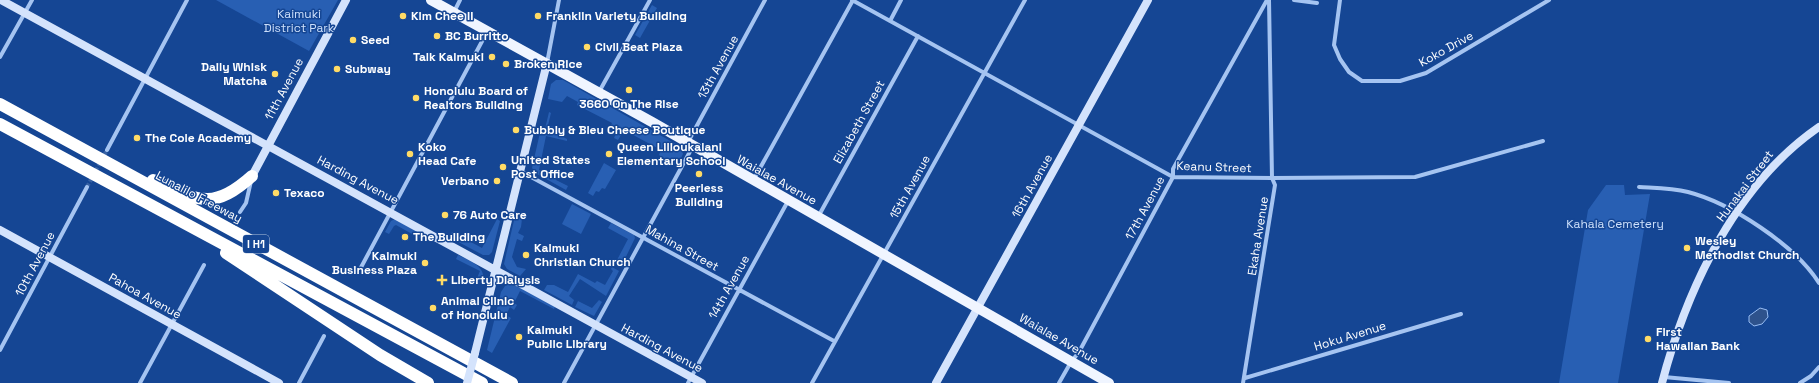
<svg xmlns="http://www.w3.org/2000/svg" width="1819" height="383" font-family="'Space Grotesk',sans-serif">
<rect width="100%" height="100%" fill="#154694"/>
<!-- green -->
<path fill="#285fb3" d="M216,0H338L309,51Z
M652,5L657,8L640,38L635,35Z
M556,80H563L681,147L683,154L677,166L659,155L661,150L624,130L618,140L614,138L617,131L610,127L612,123L577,105L578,102L567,96L562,102L548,99L551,84Z
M549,112L551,113L548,125L554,127L552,131L567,139V141L546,136L539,170L550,173V175L556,177V180L568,186L566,190L537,174L532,168L541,128L545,129Z
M604,163L616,170L605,189L602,188L599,192L596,191L593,196L588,193Z
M1606,185H1624L1625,195L1650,194L1618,383H1559L1588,210Z
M572,204L591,214L581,234L562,224Z
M515,216L522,219L521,227L518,233L524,236L522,241L517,239L512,257L517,267L526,269L520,276L507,269L504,264Z
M395,219L423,235L421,239L396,225L394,226L389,234L385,232L391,221Z
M497,219L500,221L492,252L489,255H483L449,237L452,232H459L458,235L482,248Z
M611,223L634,235L635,238L621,267L616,262L628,239L608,228Z
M458,255C470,261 486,266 483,281L477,278L480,271L456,259Z
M612,267L619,271L606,296L580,279L569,296L574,300L572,305L544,290L547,285H554L568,292L578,274L595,283L597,281L605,285L613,271L611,269Z
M509,284L517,286L555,307L554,309L520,291L514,303L517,305L514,310L510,307L506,315L511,318L492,353L487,350L501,292L505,286Z
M599,300L602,302L594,316L575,307L578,301L592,308Z"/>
<!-- water -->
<path fill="#2e528c" stroke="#98bdf4" d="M1760,308L1767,310L1768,317L1762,324L1754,326L1749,322V316Z"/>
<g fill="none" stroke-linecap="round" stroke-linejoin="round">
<!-- street-tunnel -->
<path stroke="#3862a4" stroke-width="4" stroke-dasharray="4 2" stroke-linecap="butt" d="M87,187L107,150"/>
<!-- street -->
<path stroke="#a5c4f1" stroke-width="4" d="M852,0L1173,177L1272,178L1415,177L1543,141
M1294,0L1317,3
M1340,0L1334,45L1340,59L1349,72L1362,81H1400L1426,73L1549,0
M454,12L460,0
M890,21L901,0
M0,57L32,0
M547,63L559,0
M599,92L650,0
M688,142L765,0
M107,150L187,0
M520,171L834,341
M754,179L853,0
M1639,187C1656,188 1672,188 1688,192C1731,203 1796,246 1819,283
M240,212L246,203L251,181
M818,217L918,36
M358,273L487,32
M0,350L87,187
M1664,377L1729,383
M1245,378L1461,314
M140,383L204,265
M299,383L324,336
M564,383L693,146
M688,383L788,201
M812,383L1025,0
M1059,383L1071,362L1079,352L1173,177V169L1267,0
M1243,383L1275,185L1272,178L1269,0
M1800,383L1811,376L1819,367"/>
<!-- secondary -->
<path stroke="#d4e3fc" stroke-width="8" d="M1,0L702,383
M252,176L346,0
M0,230L279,383
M475,353L547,63
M936,383L1148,0
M1662,383C1687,288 1736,184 1819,127"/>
<!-- primary -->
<path stroke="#f0f5ff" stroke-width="10" d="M431,0L652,122L1109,383"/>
<!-- highway -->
<path stroke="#fff" stroke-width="12" d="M0,104L512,383
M0,124L482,383
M153,180C197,200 212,212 252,176
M226,253L380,355L428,383"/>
<!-- secondary-bridge -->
<path stroke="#d4e3fc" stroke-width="8" d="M467,383L475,353"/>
</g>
<!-- markers -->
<g fill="#ffdb66" stroke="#154694" stroke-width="1.5">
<circle cx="403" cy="16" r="4"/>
<circle cx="538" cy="16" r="4"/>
<circle cx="437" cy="36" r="4"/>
<circle cx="353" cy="40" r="4"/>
<circle cx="587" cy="47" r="4"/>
<circle cx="492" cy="57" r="4"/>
<circle cx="506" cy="64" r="4"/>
<circle cx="337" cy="69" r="4"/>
<circle cx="275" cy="74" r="4"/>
<circle cx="629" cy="90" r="4"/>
<circle cx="416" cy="98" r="4"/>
<circle cx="516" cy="130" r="4"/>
<circle cx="137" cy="138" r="4"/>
<circle cx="410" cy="154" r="4"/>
<circle cx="609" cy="154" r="4"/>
<circle cx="503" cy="167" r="4"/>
<circle cx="699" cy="174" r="4"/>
<circle cx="497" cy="181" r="4"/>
<circle cx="276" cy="193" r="4"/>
<circle cx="445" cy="215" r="4"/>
<circle cx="405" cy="237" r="4"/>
<circle cx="1687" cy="248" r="4"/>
<circle cx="526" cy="255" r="4"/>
<circle cx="425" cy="263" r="4"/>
<path d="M440 274h4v4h4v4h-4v4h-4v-4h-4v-4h4z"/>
<circle cx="433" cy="308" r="4"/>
<circle cx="519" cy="337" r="4"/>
<circle cx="1648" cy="339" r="4"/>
</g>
<g text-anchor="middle" stroke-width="3" stroke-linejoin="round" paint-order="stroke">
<!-- shield labels -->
<rect fill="#154694" stroke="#b9c8df" stroke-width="1" x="243" y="235" width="26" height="18" rx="3"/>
<g font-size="11" font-weight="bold" fill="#fff">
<text x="256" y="248">I H1</text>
</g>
<!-- park labels -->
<g font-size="12" fill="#cde0fc" stroke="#154694">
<text x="299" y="18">Kaimuki<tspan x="299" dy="14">District Park</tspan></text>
<text x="1615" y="228">Kahala Cemetery</text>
</g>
<!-- poi labels -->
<g font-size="12" font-weight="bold" fill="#fff" stroke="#154694" text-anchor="start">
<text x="411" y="20">Kim Chee II</text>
<text x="546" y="20">Franklin Variety Building</text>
<text x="445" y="40">BC Burritto</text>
<text x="361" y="44">Seed</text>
<text x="595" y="51">Civil Beat Plaza</text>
<text x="484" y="61" text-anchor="end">Talk Kaimuki</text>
<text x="514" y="68">Broken Rice</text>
<text x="267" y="71" text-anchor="end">Daily Whisk<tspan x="267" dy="14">Matcha</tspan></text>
<text x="345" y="73">Subway</text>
<text x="424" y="95">Honolulu Board of<tspan x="424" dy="14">Realtors Building</tspan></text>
<text x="629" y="108" text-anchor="middle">3660 On The Rise</text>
<text x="524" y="134">Bubbly &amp; Bleu Cheese Boutique</text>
<text x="145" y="142">The Cole Academy</text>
<text x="418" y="151">Koko<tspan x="418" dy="14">Head Cafe</tspan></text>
<text x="617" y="151">Queen Lilioukalani<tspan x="617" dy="14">Elementary School</tspan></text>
<text x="511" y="164">United States<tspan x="511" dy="14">Post Office</tspan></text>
<text x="489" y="185" text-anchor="end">Verbano</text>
<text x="699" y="192" text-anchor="middle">Peerless<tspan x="699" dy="14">Building</tspan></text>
<text x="284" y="197">Texaco</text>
<text x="453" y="219">76 Auto Care</text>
<text x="413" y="241">The Building</text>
<text x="1695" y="245">Wesley<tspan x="1695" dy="14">Methodist Church</tspan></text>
<text x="534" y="252">Kaimuki<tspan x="534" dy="14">Christian Church</tspan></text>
<text x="417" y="260" text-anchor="end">Kaimuki<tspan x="417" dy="14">Business Plaza</tspan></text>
<text x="451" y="284">Liberty Dialysis</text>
<text x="441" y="305">Animal Clinic<tspan x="441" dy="14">of Honolulu</tspan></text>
<text x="527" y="334">Kaimuki<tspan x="527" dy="14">Public Library</tspan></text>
<text x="1656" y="336">First<tspan x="1656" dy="14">Hawaiian Bank</tspan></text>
</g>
<!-- street labels -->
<g font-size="12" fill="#fff" stroke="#154694">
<text transform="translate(1446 49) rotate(-29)" y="4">Koko Drive</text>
<text transform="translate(718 67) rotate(-61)" y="4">13th Avenue</text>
<text transform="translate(284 89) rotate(-62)" y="4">11th Avenue</text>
<text transform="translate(859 122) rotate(-61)" y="4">Elizabeth Street</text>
<text transform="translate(1214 167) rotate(2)" y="4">Keanu Street</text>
<text transform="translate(358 180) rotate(28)" y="4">Harding Avenue</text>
<text transform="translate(777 180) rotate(29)" y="4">Waialae Avenue</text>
<text transform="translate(1032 186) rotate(-61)" y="4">16th Avenue</text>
<text transform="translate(1745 186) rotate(-53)" y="4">Hunakai Street</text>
<text transform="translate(910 187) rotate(-61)" y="4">15th Avenue</text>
<text transform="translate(199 197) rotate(28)" y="4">Lunalilo Freeway</text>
<text transform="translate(1145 208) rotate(-62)" y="4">17th Avenue</text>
<text transform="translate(1258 236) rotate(-81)" y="4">Ekaha Avenue</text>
<text transform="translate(682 248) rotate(29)" y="4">Mahina Street</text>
<text transform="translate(35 264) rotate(-62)" y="4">10th Avenue</text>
<text transform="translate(729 287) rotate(-61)" y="4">14th Avenue</text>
<text transform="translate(145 296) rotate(29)" y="4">Pahoa Avenue</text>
<text transform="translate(1350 336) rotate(-17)" y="4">Hoku Avenue</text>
<text transform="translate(1059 339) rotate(30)" y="4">Waialae Avenue</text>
<text transform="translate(662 348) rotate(28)" y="4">Harding Avenue</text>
</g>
</g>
</svg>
